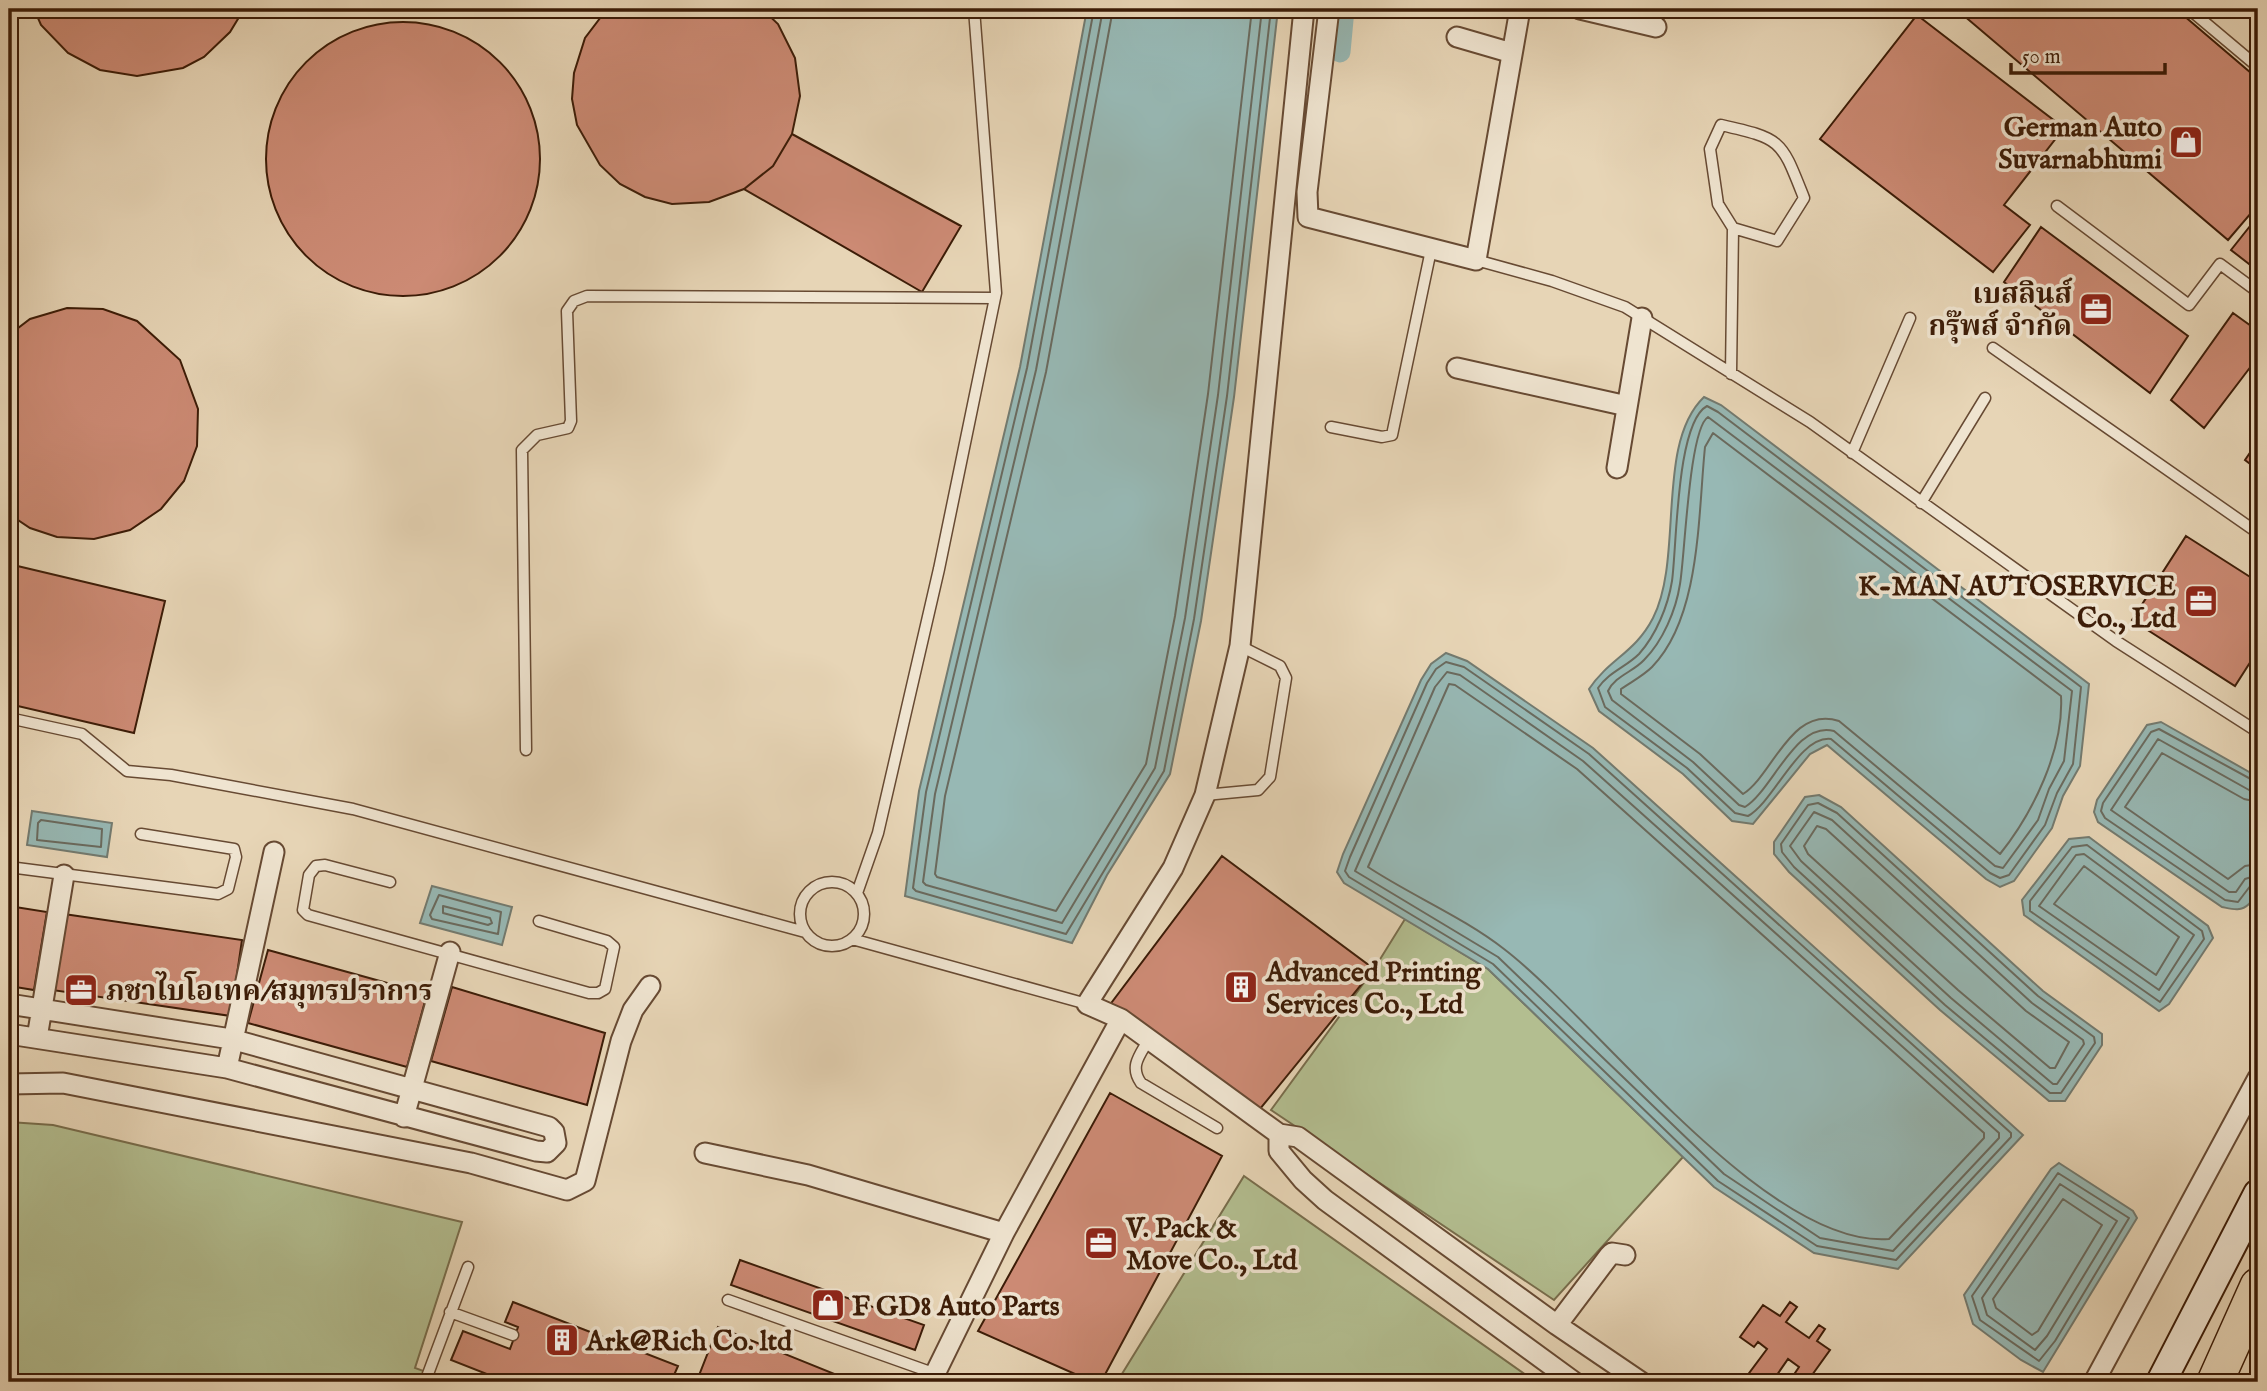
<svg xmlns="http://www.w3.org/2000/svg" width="2267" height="1391" font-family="'IM FELL English','Noto Serif Thai',serif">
<rect width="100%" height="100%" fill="#e7d5b6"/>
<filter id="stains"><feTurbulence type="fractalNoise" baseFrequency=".00286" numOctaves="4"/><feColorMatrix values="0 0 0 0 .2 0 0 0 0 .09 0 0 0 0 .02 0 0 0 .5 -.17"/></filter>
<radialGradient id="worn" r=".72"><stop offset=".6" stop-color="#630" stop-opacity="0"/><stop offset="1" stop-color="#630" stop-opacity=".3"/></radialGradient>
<!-- green -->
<path fill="#b3be90" stroke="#786d4c" stroke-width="2" d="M1405,919L1488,969L1683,1157L1554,1300L1271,1110L1374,969Z
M9,1122L53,1125L462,1222L415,1368L453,1382H9Z
M1244,1176L1536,1382H1117Z"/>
<!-- water -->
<path fill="#97b8b4" stroke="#737a6f" stroke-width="2" d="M1087,9H1278L1234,397L1201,621L1170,774L1107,875L1072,943L905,896L919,791L1020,367Z
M1704,397L1721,405L2089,684L2080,766L2063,796L2052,828L2014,881L2000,887L1986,879L1827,745L1810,754L1753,824L1732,821L1683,774L1599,711L1589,689C1609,659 1635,653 1653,618C1684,557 1655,444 1704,397Z
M1446,653L1467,661L1593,748L2023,1135L1898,1269L1814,1253L1714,1187L1488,969L1344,883L1337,872L1343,854L1421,680L1431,664Z
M2161,722L2258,777C2258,804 2267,886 2249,904C2241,912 2232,909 2222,907L2098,822L2094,812L2097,800L2147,725Z
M1819,795L1841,807L2043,991L2102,1034V1045L2065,1101H2049L1940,1010L1789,872L1774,854V842L1805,797Z
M32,811L112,823L107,857L27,845Z
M2089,837L2208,926L2213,938L2169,1004L2159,1011L2024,915L2022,900L2069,839Z
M432,886L512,907L502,945L420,923Z
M2059,1163L2133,1211L2137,1218L2043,1372L2021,1360L1973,1324L1964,1295L2051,1169Z"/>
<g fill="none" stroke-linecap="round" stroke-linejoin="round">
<!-- shore -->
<path stroke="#6a6a5e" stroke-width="2" d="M1094,9L1027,368L926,792L913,888L916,891L1066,934L1164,771L1194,619L1227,396L1271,9
M1103,9L1036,370L935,794L923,882L926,885L1062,923L1155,768L1185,618L1218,395L1262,9
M1113,9L1046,372L945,796L935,874L937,877L1056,911L1146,764L1175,616L1208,394L1252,9
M1707,406L1718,412L2081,687L2073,764L2057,793L2045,825L2009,875L2000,878L1990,873L1831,739C1799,735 1774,802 1748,816L1735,813L1687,768L1605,707L1598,688C1609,672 1626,667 1639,654C1656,635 1668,606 1672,581C1677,546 1676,423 1707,406Z
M1708,417L2072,691L2064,761L2049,789L2038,820L2003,868L1995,866L1834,731C1796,720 1772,791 1745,807L1739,805L1693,762L1612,700L1608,691C1615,676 1633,672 1644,660C1663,641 1676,610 1680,584C1685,555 1689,429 1708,417Z
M1713,433L2061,696C2064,749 2033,813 2000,854L1839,721C1791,705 1773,775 1743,794L1700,754L1621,694V689C1631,682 1643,676 1652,667C1701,617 1698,514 1705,447Z
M1446,662L1464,667L1589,754L2011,1133V1137L1896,1260L1817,1246L1718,1181L1493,964L1349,877L1345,871L1350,857L1427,683L1436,669Z
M1447,672L1460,675L1583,761L1999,1133V1138L1893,1251L1820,1238L1724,1174L1498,957L1355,871L1435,687Z
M1449,684L1455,685L1577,769L1984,1133V1138L1889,1239C1767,1249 1598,1021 1504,949C1463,917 1412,896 1368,867Z
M2258,783L2159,729L2151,732L2103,803L2101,811L2105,818L2225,900L2238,902L2251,885L2258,884
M2258,791L2249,790L2158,739L2111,810L2229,892H2236L2245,879L2258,875
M2258,802L2244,799L2162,753L2125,807L2228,879L2245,866L2258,864
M1818,803L1837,813L2038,996L2094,1037L2095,1043L2061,1093H2050L1945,1005L1794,867L1782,852L1781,844L1808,805Z
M1814,812L1832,820L2032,1003L2083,1040L2084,1044L2057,1084H2053L1951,998L1801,861L1790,846Z
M41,820L102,829L101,847L37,840L38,823Z
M1817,826L1826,829L2026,1011L2069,1042L2055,1068H2050L1958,990L1808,854L1804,846Z
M2087,845L2202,931L2204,939L2160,1002L2030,911V901L2072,847Z
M2084,854L2194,935L2159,990L2039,906L2076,855Z
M2084,866L2179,937L2156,975L2054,904Z
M439,895L501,912L498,934L432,919L430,915Z
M443,906L490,918L492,923L488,925L443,913Z
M2058,1173L2129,1218L2055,1341L2039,1361L1980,1320L1972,1296Z
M2060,1184L2117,1221L2047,1336L2035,1350L1987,1315L1982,1298Z
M2063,1199L2102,1225L2038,1331L2032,1335L1996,1308L1993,1299Z"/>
<!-- canal -->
<path stroke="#97b8b4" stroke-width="21" d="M1340,52L1344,9"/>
</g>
<!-- building -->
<path fill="#cc8a74" stroke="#3c1c07" stroke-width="2" d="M34,9H244L230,32L204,57L183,68L137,76L100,70L68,53L41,25Z
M607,9H762L778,24L795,58L800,96L792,134L773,166L744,189L709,202L672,204L645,197L620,184L600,165L577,125L572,99L574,73L585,38Z
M1956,9H2176L2258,79V205L2228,240Z
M1917,15L2064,128L2004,205L2030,225L1993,272L1820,139Z
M266 159a137 137 0 1 1 274 0a137 137 0 1 1-274 0Z
M792,134L961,226L922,292L744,189L773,166Z
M2258,216V271L2231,250Z
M2041,227L2188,336L2150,393L2004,282Z
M67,308L103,309L137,321L180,360L198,409L197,446L184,481L161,509L130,530L94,539L57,537L30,528L9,514V335L30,319Z
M2233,313L2258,331V357L2204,428L2171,400Z
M2258,441V470L2245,460Z
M2186,536L2258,582V650L2235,686L2132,620Z
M9,564L165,601L134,733L9,704Z
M1222,856L1374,969L1260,1109L1109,1006Z
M9,906L47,912L34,990L9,986Z
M64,914L242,940L231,1016L52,990Z
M268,950L427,994L407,1067L248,1023Z
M452,987L605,1033L587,1105L431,1061Z
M1110,1093L1222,1156L1101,1382H1093L978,1331Z
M740,1260L924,1325L915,1350L731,1285Z
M513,1302L678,1366L671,1382H507L451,1360L463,1331L510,1349L518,1327L505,1322Z
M1790,1302L1797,1307L1786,1322L1809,1338L1819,1325L1825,1329L1817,1341L1830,1350L1807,1382L1793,1376L1799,1367L1788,1359L1772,1382H1748L1744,1380L1767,1349L1758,1342L1754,1347L1740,1337L1763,1305L1780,1316Z
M718,1327L842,1377L840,1382H708L698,1378Z"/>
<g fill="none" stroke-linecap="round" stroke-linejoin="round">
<!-- lane casing -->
<g stroke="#674a33" stroke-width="13">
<path id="lane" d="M2189,9L2258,67
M2057,206L2189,305L2220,264L2258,292
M1476,260L1552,281L1625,307L1810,422L2116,641L2258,732
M1993,348L2258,533
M1731,374L1733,228L1718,204L1710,149L1721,125C1783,139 1781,140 1804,198L1777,241L1733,228
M1331,427L1382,437L1392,435L1431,250
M1852,453L1910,318
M1921,503L1985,398
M9,718L82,734L127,771L171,775L353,809L805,932
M526,750L522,450L537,435L568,428L571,421L567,311L574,301L587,296L995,298
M1205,795L1258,790L1270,777L1286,678L1280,666L1240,646
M9,867L218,894L228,889L236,857L234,849L141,834
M800 914a32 32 0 1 1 64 0a32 32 0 1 1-64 0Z
M390,882L325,865L316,866L309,875L303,910L308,915L589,993H598L605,989L614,947L607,941L539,921
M857,893L878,833L939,569L996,293L974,9
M852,939L1087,1004
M1149,1039C1140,1055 1129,1066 1141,1083L1217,1128
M728,1300L936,1374
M450,1312L513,1335
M425,1382L468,1267"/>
</g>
<!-- street casing -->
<g stroke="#674a33" stroke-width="23">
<path id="street" d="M1304,9L1240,646L1205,795L1173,868L1087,1004L1121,1019L1279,1134L1298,1137L1557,1325L1641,1382
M1329,9L1307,192L1308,217L1476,260L1520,9
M1580,9L1656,27
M1457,37L1512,53
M1457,368L1627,406
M1617,468L1642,318
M9,1004L231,1039L549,1127L554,1132L556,1143L547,1152L536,1151L227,1068L9,1034
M37,1038L64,875
M227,1068L274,852
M9,1084L63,1083L471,1163L567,1190L585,1181L621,1041L633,1010L650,986
M404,1117L450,952
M1279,1134V1151L1303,1180L1325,1200L1574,1382
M705,1153L808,1175L1004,1233
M1557,1325L1609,1256L1612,1253L1625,1255
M931,1382L1004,1233L1121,1019
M2094,1382L2258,1078"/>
</g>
<!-- secondary casing -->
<g stroke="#3c1c07" stroke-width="32">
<path id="secondary" d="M2161,1382L2258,1194"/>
</g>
<!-- highway casing -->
<g stroke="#3c1c07" stroke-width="38">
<path id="highway" d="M2215,1382L2258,1286"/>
</g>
<!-- lane -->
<use href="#lane" stroke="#efe4d0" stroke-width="10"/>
<!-- street -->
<use href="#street" stroke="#efe4d0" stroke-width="19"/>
<!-- secondary -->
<use href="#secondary" stroke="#efe4d0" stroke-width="28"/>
<!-- highway -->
<use href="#highway" stroke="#e7d5b6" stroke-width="35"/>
</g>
<!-- icons -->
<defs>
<g id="shop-square" transform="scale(1.75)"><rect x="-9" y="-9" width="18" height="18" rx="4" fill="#8f2418" stroke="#efe4d0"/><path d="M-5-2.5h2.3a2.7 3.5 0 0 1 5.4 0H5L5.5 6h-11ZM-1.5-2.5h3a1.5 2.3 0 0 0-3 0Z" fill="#fff"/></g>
<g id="office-square" transform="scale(1.75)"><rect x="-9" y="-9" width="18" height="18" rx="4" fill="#8f2418" stroke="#efe4d0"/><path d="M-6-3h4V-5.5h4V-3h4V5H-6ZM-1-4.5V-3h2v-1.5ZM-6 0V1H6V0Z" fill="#fff"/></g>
<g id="building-square" transform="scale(1.75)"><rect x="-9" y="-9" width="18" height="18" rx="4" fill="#8f2418" stroke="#efe4d0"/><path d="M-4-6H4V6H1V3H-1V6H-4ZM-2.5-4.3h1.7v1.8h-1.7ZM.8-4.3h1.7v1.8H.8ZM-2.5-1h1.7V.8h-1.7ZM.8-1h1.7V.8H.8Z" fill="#fff"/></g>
</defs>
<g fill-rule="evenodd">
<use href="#shop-square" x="2186" y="142"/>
<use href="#office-square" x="2096" y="309"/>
<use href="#office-square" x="2201" y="601"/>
<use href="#building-square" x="1241" y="987"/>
<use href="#office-square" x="81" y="990"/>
<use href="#office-square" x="1101" y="1243"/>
<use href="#shop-square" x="828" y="1305"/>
<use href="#building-square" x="562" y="1340"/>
</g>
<g text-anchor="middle" stroke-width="7" stroke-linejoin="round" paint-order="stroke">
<!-- poi labels -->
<g font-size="28" font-weight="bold" fill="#3c1c07" stroke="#efe4d0" text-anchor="start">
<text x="2162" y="136" text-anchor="end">German Auto<tspan x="2162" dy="32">Suvarnabhumi</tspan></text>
<text x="2072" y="303" text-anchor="end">เบสลินส์<tspan x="2072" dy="32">กรุ๊พส์ จำกัด</tspan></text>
<text x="2176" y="595" text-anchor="end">K-MAN AUTOSERVICE<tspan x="2176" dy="32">Co., Ltd</tspan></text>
<text x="1266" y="981">Advanced Printing<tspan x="1266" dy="32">Services Co., Ltd</tspan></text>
<text x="106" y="1000">ภชาไบโอเทค/สมุทรปราการ</text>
<text x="1126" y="1237">V. Pack &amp;<tspan x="1126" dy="32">Move Co., Ltd</tspan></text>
<text x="852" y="1315">F GD8 Auto Parts</text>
<text x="586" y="1350">Ark@Rich Co. ltd</text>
</g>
</g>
<!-- margin -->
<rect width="2267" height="1391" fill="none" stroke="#e7d5b6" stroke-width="35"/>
<rect x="10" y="10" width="2246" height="1370" fill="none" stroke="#3c1c07" stroke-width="3.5"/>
<rect x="18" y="18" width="2232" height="1356" fill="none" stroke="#3c1c07" stroke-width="2"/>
<!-- scale -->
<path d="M2011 63v10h154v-10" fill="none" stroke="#3c1c07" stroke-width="3.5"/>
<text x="2022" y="63" font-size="21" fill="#3c1c07" stroke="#efe4d0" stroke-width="5" paint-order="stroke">50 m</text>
<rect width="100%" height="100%" filter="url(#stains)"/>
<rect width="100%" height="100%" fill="url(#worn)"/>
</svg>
